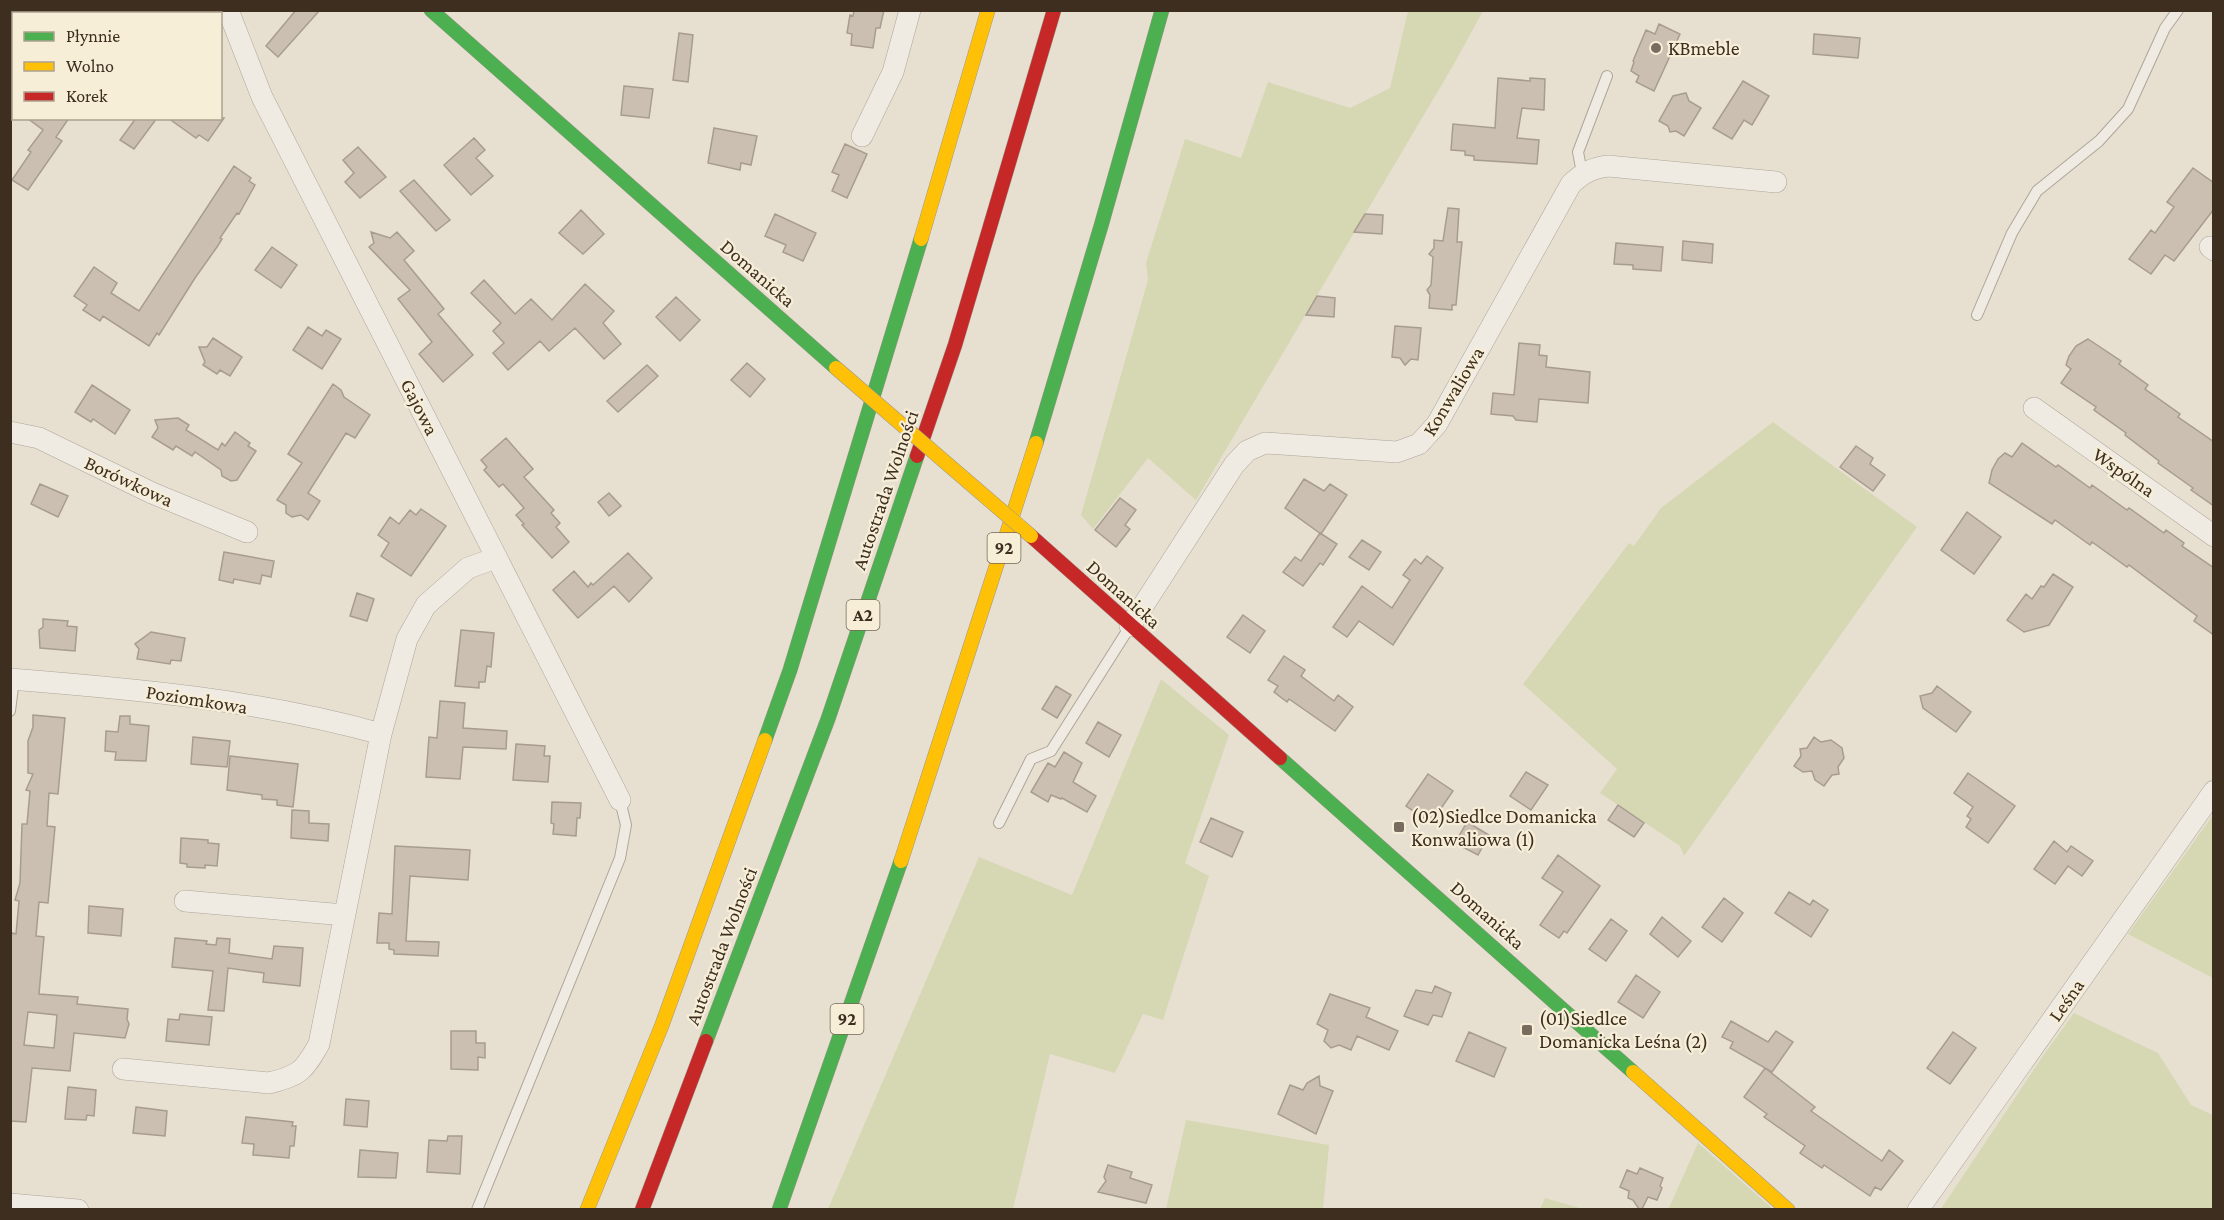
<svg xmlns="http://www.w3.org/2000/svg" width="2224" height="1220" font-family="'Crimson Pro',serif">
<rect width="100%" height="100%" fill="#e7e0d1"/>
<!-- green -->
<path fill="#d6d7b3" d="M1408,11H1483L1454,64L1196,500L1148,458L1093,529L1081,515L1148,280L1146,263L1185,139L1241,158L1268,82L1350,108L1390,88Z
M1773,422L1917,527L1684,856L1680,846L1600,793L1617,769L1523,684L1629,543L1634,546L1661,508Z
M1161,679L1229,735L1185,863L1209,876L1163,1020L1143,1014L1115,1073L1050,1054L1013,1209H828L979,857L1072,895Z
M2213,815V978L2128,934Z
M2074,1013L2158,1053L2191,1105L2213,1115V1209H1941L2043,1056Z
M1186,1120L1329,1145L1323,1209H1166Z
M1698,1143L1774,1210H1668Z
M1545,1198L1583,1209H1540Z"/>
<!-- building -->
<path fill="#cbbfb2" stroke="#a89c90" stroke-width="1.5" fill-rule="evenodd" d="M296,10H320L278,57L266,46Z
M854,10H884L880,28H876L873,48L851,45L852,34L847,33L850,15L853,16Z
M1659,24L1680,34L1654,91L1636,82L1639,76L1631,71L1634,62L1633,61L1646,30L1655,34Z
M679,33L693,35L688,82L673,80Z
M1814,34L1860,38L1858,58L1813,54Z
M1498,78L1530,81V78L1545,79L1544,110L1522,108L1517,138L1539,140L1537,164L1474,160V156L1465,155V151L1451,150L1453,124L1495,128Z
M1743,81L1769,96L1752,125L1744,120L1732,139L1713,128Z
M624,86L653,89L649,118L621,115Z
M1686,93L1689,101L1701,108L1684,136L1676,131L1670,132L1668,126L1659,121L1673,96Z
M27,118H69L56,137L62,141L28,190L12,180L31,152L28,150L43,130Z
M136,118H157L134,149L120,140Z
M168,118H224L208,141L199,135L196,138Z
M714,128L757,136L751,165L741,163L740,170L708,163Z
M474,138L485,150L476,158L493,176L471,195L444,165Z
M845,144L867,154L847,198L832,191L839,175L832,172Z
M358,147L386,177L360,198L345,182L354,173L343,160Z
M234,166L251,178L249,181L255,185L239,214L237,213L220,238L222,239L217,247L195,278L159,335L157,333L149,346L103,316L100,321L83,310L87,305L74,296L94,267L117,283L111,293L139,311Z
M2193,168L2214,183V209L2174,261L2165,255L2151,274L2129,259L2151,230L2155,233L2174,207L2167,202Z
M414,180L450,220L436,231L400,191Z
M1448,208L1459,209L1457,242H1462L1456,305H1452V310L1429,308L1430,295L1427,290L1431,285L1433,257L1429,254L1434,248V240L1443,241Z
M581,210L604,234L583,254L559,233Z
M775,214L816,233L803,261L783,252L786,245L765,236Z
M1365,214L1383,215L1382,234L1354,232Z
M371,232L390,238L397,232L414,251L404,260L444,309L438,314L473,355L443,382L419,354L432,342L398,299L410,290L369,247L374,243Z
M1683,241L1713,244L1712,263L1682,260Z
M1616,243L1663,247L1661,271L1633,269V265L1614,264Z
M272,247L297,265L281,288L255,270Z
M484,280L515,314L531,299L552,320L585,284L614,311L603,323L621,344L604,359L575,328L549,351L540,341L508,370L493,353L504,343L493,331L501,323L471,293Z
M1317,296L1335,298L1334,317L1306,315Z
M676,297L700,320L680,341L656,317Z
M1395,326L1421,328L1418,360L1411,359L1405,365L1400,358L1392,357Z
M308,327L322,336L326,330L341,339L322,369L293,350Z
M213,338L242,357L230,376L220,370L217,374L203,365L205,362L199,347H207Z
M2088,339L2121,361L2119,364L2148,385L2145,389L2180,414L2178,417L2214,442V506L2191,490L2193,488L2158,463L2159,461L2125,435L2126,433L2094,410L2096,407L2061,383L2071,369L2066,365L2069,356L2076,346Z
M1519,343L1540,345L1539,355L1547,356L1546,367L1590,372L1588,403L1539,399L1537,422L1516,420L1513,416L1491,414L1493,393L1514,395Z
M747,363L765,379L750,397L731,380Z
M647,365L658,376L618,412L607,401Z
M333,384L341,390L344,397L370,415L355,438L346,433L308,493L320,501L308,520L301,515L292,517L286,513V505L277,500L302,463L288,454Z
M92,385L130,410L115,434L93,419L91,422L75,412Z
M178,418L189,425L186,430L218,450L222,443L225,446L235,432L250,443L248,446L256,451L237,480L231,481L222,476L221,470L195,452L192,456L176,446L173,450L152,437L158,428L155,420Z
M506,438L533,469L524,477L554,510L551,513L560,523L556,527L569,542L552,558L522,525L524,524L516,515L524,508L503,484L499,487L484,470L487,467L481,460Z
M2022,443L2056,467L2058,465L2090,488L2092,485L2127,510L2129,508L2164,533L2166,530L2184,543L2182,546L2214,568V635L2194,621L2197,616L2129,565L2127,567L2092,542L2090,545L2055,520L2052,524L1989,483L1992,470L1998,459L2005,453L2012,457Z
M1856,446L1873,458L1870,464L1885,475L1873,491L1840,467Z
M1304,479L1324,491L1330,484L1347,495L1321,534L1285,508Z
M40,484L68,496L58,517L31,504Z
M609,493L621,506L609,516L598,502Z
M1120,498L1136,510L1125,525L1130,529L1116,547L1095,530Z
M421,509L446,526L411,576L381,556L389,543L378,535L390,517L399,524L410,510L416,515Z
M1967,512L2001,537L1974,574L1941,550Z
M1320,533L1337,544L1323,565L1320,563L1303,586L1283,572L1295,557L1301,561Z
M1362,540L1381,552L1369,570L1349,557Z
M224,552L274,561L271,577L262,575L260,584L234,579L233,583L219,580Z
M628,553L652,578L629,602L614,586L578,618L553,590L574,571L588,587L591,583L593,585Z
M1427,556L1443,568L1393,645L1359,621L1347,637L1333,627L1362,586L1392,608L1410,580L1403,575L1415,559L1421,564Z
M2053,574L2073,587L2049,625L2024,632L2007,620L2026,594L2032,599L2041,586L2044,587Z
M357,593L374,599L367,621L350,616Z
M1243,615L1265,631L1250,653L1227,637Z
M43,619L68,621L67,626L77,627L75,651L40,648L39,630L43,627Z
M461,630L494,633L491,667L487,666L485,682H479V688L455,686Z
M151,632L185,638L181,661L171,660L170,664L137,659L139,649L135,644Z
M1284,656L1305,670L1301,676L1334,701L1338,695L1353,707L1335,731L1289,699L1287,702L1274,692L1278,686L1268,680Z
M1056,686L1071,695L1057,718L1042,709Z
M1937,686L1971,712L1956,732L1923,708L1920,696L1932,693Z
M440,701L465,703L463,728L507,731L506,749L463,747L460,779L426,777L429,737L437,738Z
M33,715L65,718L58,794L49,793L47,826L55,827L48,903L39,902L36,936L44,937L39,994L78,997L77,1004L128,1009L127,1019L129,1024L125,1038L74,1033L70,1071L32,1068L26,1122L10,1121V941L12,933L16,934L19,901L15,900L20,883L22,824H27L30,791L26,790L33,774L28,773V741L33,727ZM28,1012L57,1015L54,1048L24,1045Z
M120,716H130V724L149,726L146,761L115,760L116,752L105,751L106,731L118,732Z
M1098,722L1121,735L1109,757L1086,743Z
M193,737L230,741L227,767L191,764Z
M1814,737L1821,742L1831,740L1842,748L1844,758L1838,767L1839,774L1832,775L1824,786L1815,780L1812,771L1803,772L1794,766L1801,756L1800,749L1807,748Z
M516,744L545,746L544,756H550L548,782L513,780Z
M1064,752L1082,763L1073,782L1096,796L1087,812L1062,798L1061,799L1051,795L1048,802L1031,792L1048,763L1055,767Z
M230,756L298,764L293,807L277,805V800L262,799V795L227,790Z
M1526,772L1548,785L1531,810L1510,796Z
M1968,773L2015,806L1988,843L1966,827L1971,819L1967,816L1973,807L1954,793Z
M1428,774L1453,791L1431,823L1406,806Z
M552,802L581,803L580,818H577L576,836L553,834L554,824L551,823Z
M1618,805L1644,823L1634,837L1608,820Z
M292,810L309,811V823L329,824L328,841L291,838Z
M1211,818L1243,832L1232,857L1200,842Z
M1467,822L1489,835L1478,855L1455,843Z
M181,838L208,840V843L219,844L217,866L205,865V868L187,867V864L180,863Z
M2054,841L2067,852L2071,846L2093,861L2082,876L2068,866L2055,884L2034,869Z
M395,846L470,850L468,880L410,876L406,941L439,942L438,956L394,954V950L389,949V943H377L379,913L392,914Z
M1558,855L1600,886L1567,933L1564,931L1559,938L1540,925L1563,892L1542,878Z
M1789,892L1810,905L1813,900L1828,910L1811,937L1775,913Z
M1724,898L1743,913L1722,942L1702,927Z
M89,906L123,909L121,936L88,933Z
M1662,917L1691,941L1678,957L1650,934Z
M1611,919L1627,931L1606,961L1589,949Z
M175,938L207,941L206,944L216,945L217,938L230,939L229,953L272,959L274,946L303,948L300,986L263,982L264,973L228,968L224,1011L208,1010L213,971L172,967Z
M1636,975L1660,992L1643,1018L1618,1002Z
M1435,986L1451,993L1442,1017L1433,1015L1428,1025L1404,1016L1416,990L1432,993Z
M1330,994L1370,1008L1366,1017L1398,1031L1389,1050L1357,1036L1351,1050L1339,1045L1331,1048L1324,1041L1328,1030L1317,1024Z
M180,1014L212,1017L209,1045L166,1041L168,1019L179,1020Z
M1731,1021L1768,1042L1776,1031L1793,1042L1772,1072L1730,1048L1733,1042L1722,1037Z
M451,1031H476V1043H485V1058L478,1057V1070L451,1069Z
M1469,1032L1506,1048L1494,1077L1456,1061Z
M1953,1032L1976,1048L1950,1084L1927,1068Z
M1765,1068L1815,1107L1811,1111L1882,1161L1889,1150L1903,1161L1881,1190L1875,1187L1870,1196L1824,1165L1822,1168L1800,1153L1805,1146L1764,1117L1767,1114L1744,1097Z
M1319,1076L1320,1086L1333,1091L1316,1134L1278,1114L1290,1085L1303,1090L1307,1083Z
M68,1087L96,1090L94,1116L87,1115L86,1120L65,1119Z
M346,1099L369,1101L367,1127L344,1125Z
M136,1107L167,1111L165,1136L133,1133Z
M246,1117L293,1122L292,1126H296L294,1146H290L289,1158L253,1155L254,1144L242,1143Z
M448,1136H462L460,1174L427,1172L429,1140L447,1141Z
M360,1150L398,1153L396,1178L358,1177Z
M1108,1165L1132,1172L1130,1178L1152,1185L1146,1203L1098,1192L1106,1181L1104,1177Z
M1640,1168L1663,1178L1660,1186L1662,1188L1657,1200L1648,1197L1642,1209H1639L1633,1200L1628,1198L1629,1191L1620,1187L1627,1170L1637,1174Z"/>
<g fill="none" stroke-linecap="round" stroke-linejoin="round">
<!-- lane casing -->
<g stroke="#ada599" stroke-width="12">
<path id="lane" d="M1582,173L1578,152L1607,76
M1977,315L2012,233L2037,191L2099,141L2128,109L2165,28L2178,10
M10,711L14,679
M999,823L1031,759L1051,751L1129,628
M477,1210L620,858L626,825L620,800"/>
</g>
<!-- street casing -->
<g stroke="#ada599" stroke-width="22">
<path id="street" d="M228,10L262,97L620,800
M862,136L893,72L910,10
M2210,247L2214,250
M2034,408L2214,536
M10,432L39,438L152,493L247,532
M1130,626L1234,465L1247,451L1265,443L1397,452L1419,444L1437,424L1571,184C1583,173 1592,168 1608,166L1776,182
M10,679C135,689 261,700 381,734
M185,901L344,915
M123,1069L269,1083C299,1076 304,1071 319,1044L381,734L407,639L426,605L468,568L496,558
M10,1204L78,1210
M1918,1210L2214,791"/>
</g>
<!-- fast casing -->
<g stroke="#9c958a" stroke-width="15">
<path id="fast" d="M431,10L836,368
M1036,443L1101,226L1162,10
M765,740L790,670L921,239
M1280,758L1633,1072
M706,1041L828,719L917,456
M779,1210L901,861"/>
</g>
<!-- slow casing -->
<g stroke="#9c958a" stroke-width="15">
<path id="slow" d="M921,239L988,10
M901,861L1036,443
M1633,1072L1788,1210
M587,1210L662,1025L765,740"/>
</g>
<!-- jam casing -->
<g stroke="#9c958a" stroke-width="15">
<path id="jam" d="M917,456L955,345L1054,10
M1031,536L1280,758
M642,1210L706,1041"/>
</g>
<!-- lane -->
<use href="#lane" stroke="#efebe3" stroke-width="10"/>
<!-- street -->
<use href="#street" stroke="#efebe3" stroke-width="21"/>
<!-- fast -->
<use href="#fast" stroke="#4caf50" stroke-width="14"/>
<!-- slow -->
<use href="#slow" stroke="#ffc107" stroke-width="14"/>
<!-- jam -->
<use href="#jam" stroke="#c62828" stroke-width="14"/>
<!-- slow-bridge casing -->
<g stroke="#9c958a" stroke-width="15" stroke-linecap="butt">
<path id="slow-bridge" d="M836,368L1031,536"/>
</g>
<!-- slow-bridge -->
<use href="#slow-bridge" stroke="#ffc107" stroke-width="14"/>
</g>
<!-- markers -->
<g fill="#786c5e" stroke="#f7eed8" stroke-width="2">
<circle cx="1656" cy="48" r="6"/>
<rect x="1393" y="821" width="12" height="12" rx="3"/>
<rect x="1521" y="1024" width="12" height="12" rx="3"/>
</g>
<g text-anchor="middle" stroke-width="4.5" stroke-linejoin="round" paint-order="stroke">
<!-- shield labels -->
<g fill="#f7eed8" stroke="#756857" stroke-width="1.5">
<rect x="987.5" y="533" width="33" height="30" rx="4.5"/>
<rect x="846.5" y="600" width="33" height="30" rx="4.5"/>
<rect x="830.5" y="1004" width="33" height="30" rx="4.5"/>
</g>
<g font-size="18" font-weight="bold" fill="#3d2e20">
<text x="1004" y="554">92</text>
<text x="863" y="621">A2</text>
<text x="847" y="1025">92</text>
</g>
<!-- poi labels -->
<g font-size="20" fill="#3d2e20" stroke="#f7eed8" text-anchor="start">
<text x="1668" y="55">KBmeble</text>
<text x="1411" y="823">(02)Siedlce Domanicka<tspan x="1411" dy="23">Konwaliowa (1)</tspan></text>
<text x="1539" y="1025">(01)Siedlce<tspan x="1539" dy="23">Domanicka Leśna (2)</tspan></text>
</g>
<!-- street labels -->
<g font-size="20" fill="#3d2e20" stroke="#f7eed8">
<text transform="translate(758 273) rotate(41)" y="7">Domanicka</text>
<text transform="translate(1453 391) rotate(-59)" y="7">Konwaliowa</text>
<text transform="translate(420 407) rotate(63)" y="7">Gajowa</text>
<text transform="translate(2124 472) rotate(35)" y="7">Wspólna</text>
<text transform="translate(129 481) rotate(25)" y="7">Borówkowa</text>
<text transform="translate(885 490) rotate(-71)" y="7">Autostrada Wolności</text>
<text transform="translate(1124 594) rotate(42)" y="7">Domanicka</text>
<text transform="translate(197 699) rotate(9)" y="7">Poziomkowa</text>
<text transform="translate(1488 915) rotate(42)" y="7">Domanicka</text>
<text transform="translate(721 946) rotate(-69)" y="7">Autostrada Wolności</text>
<text transform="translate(2066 1000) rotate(-55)" y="7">Leśna</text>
</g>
</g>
<!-- border -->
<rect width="2224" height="1220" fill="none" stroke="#3d2e20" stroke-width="24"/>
<!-- legend -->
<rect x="12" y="12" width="210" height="108" fill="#f7eed8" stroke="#ada18e" stroke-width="1.5"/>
<rect x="24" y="32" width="30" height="9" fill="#4caf50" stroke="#ada18e" stroke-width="1.5"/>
<text x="66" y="42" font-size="18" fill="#3d2e20">Płynnie</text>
<rect x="24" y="62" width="30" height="9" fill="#ffc107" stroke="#ada18e" stroke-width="1.5"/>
<text x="66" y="72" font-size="18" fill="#3d2e20">Wolno</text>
<rect x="24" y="92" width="30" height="9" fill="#c62828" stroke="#ada18e" stroke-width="1.5"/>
<text x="66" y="102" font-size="18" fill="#3d2e20">Korek</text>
</svg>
